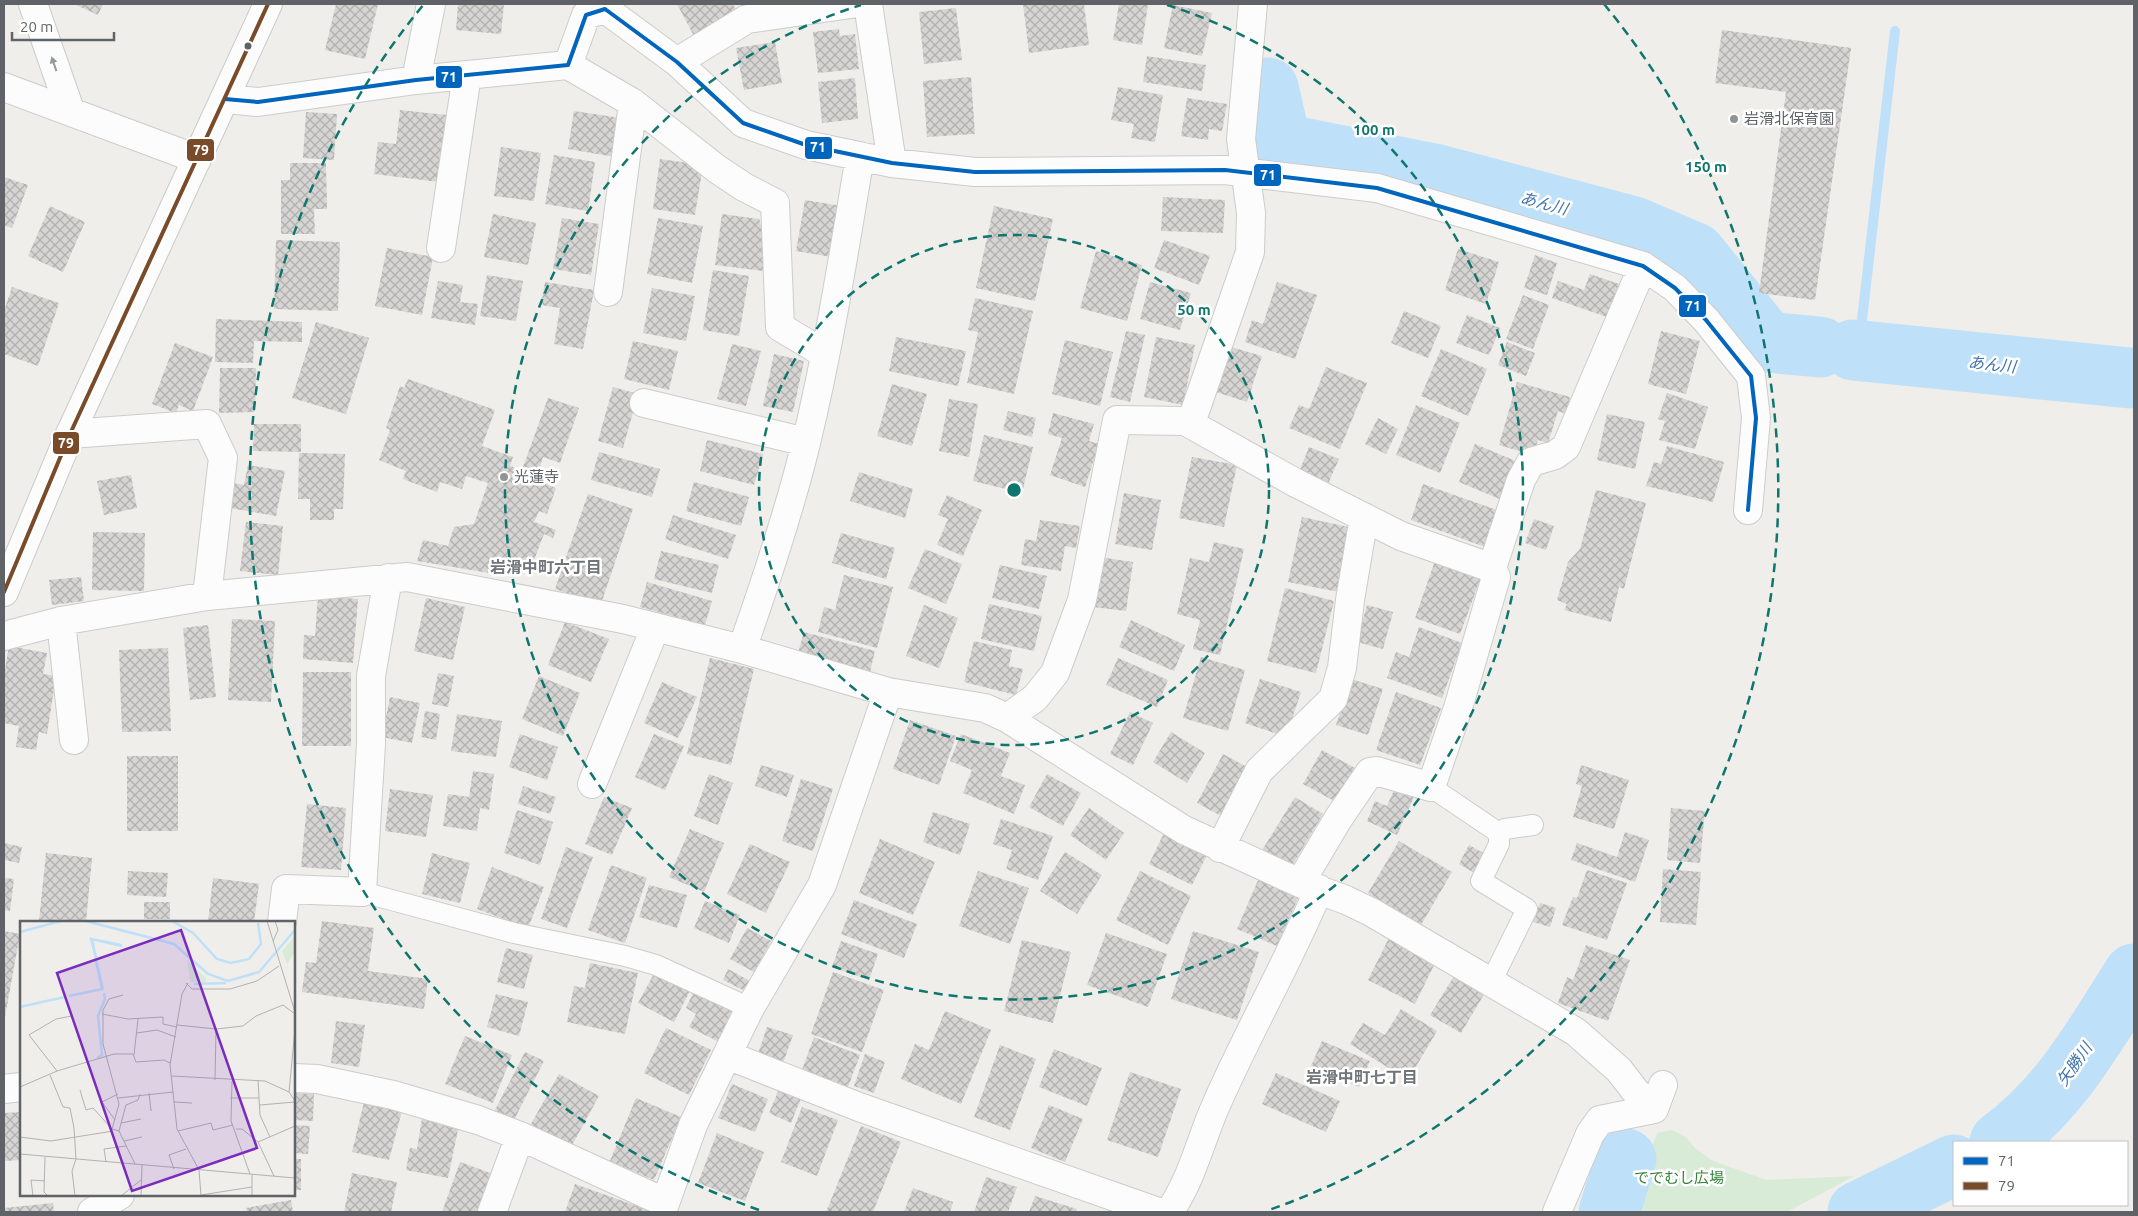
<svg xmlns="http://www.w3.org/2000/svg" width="2138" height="1216" font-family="Ubuntu,'Noto Sans JP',sans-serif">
<defs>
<pattern id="building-cross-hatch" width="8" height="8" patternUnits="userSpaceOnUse" patternTransform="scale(1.25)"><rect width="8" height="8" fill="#d6d5d3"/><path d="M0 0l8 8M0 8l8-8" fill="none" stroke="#b1b0af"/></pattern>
</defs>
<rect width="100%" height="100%" fill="#efeeea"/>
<!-- park -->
<path fill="#d8ebd6" d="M1672,1130L1686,1137L1695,1148L1711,1160L1766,1180L1854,1176L1787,1212H1630L1657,1133Z"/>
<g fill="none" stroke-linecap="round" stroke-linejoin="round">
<!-- stream -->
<path stroke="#bfe0f9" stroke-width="10" d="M1895,31L1859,346L1874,351L2123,378"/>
<!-- river -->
<path stroke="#bfe0f9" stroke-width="61" d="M1268,88L1281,144L1438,175L1634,227L1695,253L1767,342L1820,347
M1853,350L2130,378
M2000,1142C2060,1099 2095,1035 2134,974
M1609,1212L1626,1159
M1858,1212L1954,1165"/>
</g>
<!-- building -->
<path fill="url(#building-cross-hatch)" d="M74,4H103L98,15Z
M336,4H378L365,59L325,50Z
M458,4H504L501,34L456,30Z
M677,4H733L737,12L694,36Z
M1023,4H1084L1089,45L1029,53Z
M1119,4H1148L1142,45L1113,40Z
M1173,5L1212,13L1202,56L1164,48Z
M956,8L962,60L924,64L919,12Z
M839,29L840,36L855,34L859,69L818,73L813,32Z
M1722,30L1851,48L1815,300L1759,293L1786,92L1715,83Z
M775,42L782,83L744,90L736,48Z
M1147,56L1206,65L1202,91L1143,82Z
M971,77L975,134L927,137L923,81Z
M855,78L858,119L822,123L818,82Z
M1118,87L1163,95L1155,142L1131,138L1134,124L1111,120Z
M1187,98L1227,104L1222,131L1209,129L1208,140L1181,136Z
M400,110L447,115L439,182L374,174L378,142L396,144Z
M574,111L621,118L615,157L568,149Z
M306,112L337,114L334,160L303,158Z
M501,147L541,153L534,201L494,196Z
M554,155L595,162L588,211L545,204Z
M660,159L703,165L695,215L653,209Z
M290,163H326L327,209H314L315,234H281V180H290Z
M4,177L28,185L12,228L4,225Z
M1163,197L1225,200L1223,233L1161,231Z
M805,200L841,206L832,257L796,251Z
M50,206L85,222L63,272L28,256Z
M994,206L1053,219L1035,301L976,288Z
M493,214L536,223L528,265L484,257Z
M722,214L759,219L767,243L763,271L715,265Z
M562,218L599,224L591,275L553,269Z
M658,218L703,226L692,283L647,274Z
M276,240L340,242L338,311L274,309Z
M1164,240L1210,256L1199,285L1154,268Z
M387,248L433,257L422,315L375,306Z
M1458,249L1499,262L1486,304L1445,290Z
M1096,251L1142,265L1127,321L1080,308Z
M1535,255L1557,263L1547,295L1524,288Z
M713,270L749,276L739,336L703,330Z
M1590,274L1619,284L1607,317L1552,298L1558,281L1584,290Z
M487,275L523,281L516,321L480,316Z
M438,281L463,285L460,302L478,304L475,325L431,318Z
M545,282L594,290L583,349L554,344L560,308L541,305Z
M1150,282L1191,293L1180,330L1140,319Z
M1277,282L1317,295L1295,359L1245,342L1252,320L1263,324Z
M12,287L59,303L38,366L4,354V311Z
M652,288L695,296L686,341L643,333Z
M1523,295L1549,305L1533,349L1506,339Z
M975,298L1033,311L1014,394L967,383L978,332L968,330Z
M1404,311L1441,326L1428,358L1391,343Z
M1467,315L1500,328L1489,355L1456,343Z
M216,319L302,322V342L254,341L253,363L215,362Z
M316,322L369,338L346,414L292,398Z
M1126,331L1145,335L1130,402L1110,397Z
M1661,331L1700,341L1686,394L1648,384Z
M896,337L966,351L958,386L889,371Z
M1156,337L1195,345L1183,405L1144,397Z
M1065,340L1113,352L1100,406L1052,394Z
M633,341L678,351L669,390L624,379Z
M1507,342L1535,353L1526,376L1498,365Z
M175,343L213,357L193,411L179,405L176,413L152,404Z
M732,344L761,351L746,406L717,399Z
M1231,347L1262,356L1247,402L1216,392Z
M1441,349L1487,369L1468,416L1421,396Z
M774,354L804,361L793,412L763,406Z
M1326,367L1367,383L1340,449L1289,428L1299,405L1309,409Z
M220,368H256L255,412L219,413Z
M408,379L495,410L482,446L513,457L510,466L522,470L548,398L579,408L560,463L543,457L536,480L556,488L547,514L539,511L534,522L556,530L553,538L544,534L529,573L499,563L495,574L417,561L423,540L448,546L454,527L474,524L488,483L466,476L462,489L440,482L437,492L403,479L406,471L379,460L390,430L386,428L400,386L404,388Z
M1517,382L1570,397L1566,414L1558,411L1548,443L1538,440L1533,455L1499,445Z
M892,384L927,394L912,446L877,436Z
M613,387L638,394L623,448L598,441Z
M1667,393L1708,407L1695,449L1659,440L1665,421L1658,419Z
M949,399L978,404L969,457L939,451Z
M1416,405L1460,423L1440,473L1396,455Z
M1008,411L1036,418L1032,437L1003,430Z
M1053,413L1094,424L1089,441L1099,444L1085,487L1050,475L1062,438L1048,434Z
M1607,414L1645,422L1635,469L1597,460Z
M1378,418L1398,429L1386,454L1365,444Z
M254,424H301V452L253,451Z
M984,435L1033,447L1022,493L973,481Z
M707,440L763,454L754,485L700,471Z
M1475,444L1518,462L1502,500L1459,482Z
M1667,446L1724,462L1713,502L1646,486L1654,462L1661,464Z
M1309,447L1339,459L1328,484L1299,472Z
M599,452L660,469L652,497L591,480Z
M299,453L345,454L343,509H334V520H310V499H298Z
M1192,457L1237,465L1224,527L1179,518Z
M248,465L285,471L276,516L229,508L233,483L244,485Z
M859,472L913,489L905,518L850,501Z
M131,475L137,508L104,515L97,481Z
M694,482L749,497L741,526L686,511Z
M1423,484L1497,510L1485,547L1411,520Z
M1596,490L1646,503L1624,589L1619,587L1611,622L1564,610L1567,604L1557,600L1568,562L1580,549Z
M1124,493L1161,500L1152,550L1115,544Z
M588,494L633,509L601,604L555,589Z
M947,495L982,510L963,556L937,545L948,519L938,515Z
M673,515L736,535L728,559L665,539Z
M1302,517L1353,528L1339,592L1288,582Z
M1534,519L1554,526L1546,550L1525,543Z
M1040,520L1080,526L1076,548L1065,546L1061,571L1021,565L1025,539L1036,541Z
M246,522L283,526L278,575L240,571Z
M93,532L145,533L144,591L92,590Z
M841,533L895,548L886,579L832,563Z
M1214,542L1244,549L1220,655L1193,649L1200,620L1177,614L1190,558L1209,562Z
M925,549L962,564L946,604L908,588Z
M661,551L719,565L712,593L654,579Z
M1099,557L1133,562L1126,611L1093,607Z
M1435,561L1481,577L1460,634L1415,618Z
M1000,565L1047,576L1039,609L992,598Z
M844,575L893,587L877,648L818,632L824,607L835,610Z
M81,577L84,601L52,605L49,580Z
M647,582L712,601L705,625L640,607Z
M1285,588L1334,601L1316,673L1267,661Z
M318,596L358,599L353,663L303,659L304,635L315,636Z
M426,598L465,607L453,660L414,651Z
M989,604L1042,616L1034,651L981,639Z
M924,605L958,618L939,668L906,656Z
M1367,605L1393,612L1383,649L1357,642Z
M232,619L275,621L271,702L228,700Z
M1131,620L1185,645L1174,671L1119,647Z
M565,622L609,639L591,682L548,665Z
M208,625L216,697L190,700L183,628Z
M1419,627L1462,643L1442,698L1387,678L1396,652L1409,657Z
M804,632L875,651L870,672L798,653Z
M974,641L1012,650L1009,666L1023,669L1016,695L964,682Z
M9,646L47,653L43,674L56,676L47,734L39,732L36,750L16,747L19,726L4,723V675Z
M168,648L171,731L122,732L119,650Z
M1201,657L1245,670L1228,731L1183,718Z
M710,658L754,669L731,765L687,754Z
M1118,658L1168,680L1157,707L1106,685Z
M303,672H351V746H302Z
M438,673L454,676L448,707L432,704Z
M539,676L580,693L563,736L522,719Z
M1260,679L1301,692L1286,737L1245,723Z
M1351,679L1383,689L1368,735L1336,725Z
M662,682L697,697L678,738L644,723Z
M1396,692L1441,708L1420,765L1376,750Z
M390,697L420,703L412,743L382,737Z
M425,711L440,714L436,740L421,737Z
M1130,712L1153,723L1133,765L1110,754Z
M457,714L502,721L496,757L451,751Z
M910,720L956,736L939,785L893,769Z
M1171,732L1205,753L1187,783L1153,762Z
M520,734L558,747L547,780L509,767Z
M654,734L684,746L665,790L635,777Z
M961,734L1010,753L1001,776L1025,785L1014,814L963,793L972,770L950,761Z
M1322,750L1355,768L1336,802L1303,784Z
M1223,754L1247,767L1221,816L1197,803Z
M127,756H178V831H127Z
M761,765L794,775L787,797L755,786Z
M1581,765L1629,780L1614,829L1573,817L1582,786L1576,784Z
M473,771L494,774L489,810L480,808L477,831L443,826L448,794L469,797Z
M709,774L733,783L718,825L694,816Z
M1047,774L1081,793L1063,826L1029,807Z
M801,779L833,789L813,851L782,841Z
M523,786L556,797L550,814L518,804Z
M1395,788L1414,797L1397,835L1367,821L1375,801L1387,806Z
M390,789L433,795L426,837L385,831Z
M604,797L632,808L612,855L585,844Z
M1295,797L1323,814L1290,869L1261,852Z
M307,804L346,808L341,870L301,867Z
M1089,808L1124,833L1106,860L1070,835Z
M1671,808L1705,811L1700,863L1667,860Z
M517,810L553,822L540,865L504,853Z
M933,812L970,824L960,855L923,842Z
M1001,819L1053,836L1038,880L1006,869L1012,850L993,844Z
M690,829L724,843L704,892L669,877Z
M1625,832L1649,840L1635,882L1571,860L1577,843L1617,857Z
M1164,833L1207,855L1192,885L1149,864Z
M880,839L935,862L913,915L859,893Z
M1399,841L1452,872L1421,925L1368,893Z
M4,843L22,847L19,863L4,860Z
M750,844L790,862L766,913L727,894Z
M1469,845L1489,856L1478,875L1459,864Z
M566,847L593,857L567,928L541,919Z
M1065,852L1102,875L1077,914L1040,891Z
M46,853L92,858L86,922L39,921Z
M432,853L470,863L460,903L422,894Z
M611,865L647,878L625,943L588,930Z
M492,867L544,887L528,928L477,909Z
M1663,869L1701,872L1696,925L1660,922Z
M1587,870L1627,883L1607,940L1562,925L1573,897L1577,898Z
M128,871L168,873L166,897L127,895Z
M978,871L1029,888L1010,944L959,926Z
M1140,871L1191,896L1168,945L1116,920Z
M4,878L14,879L10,911L4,910Z
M213,878L259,884L254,922H208Z
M1259,878L1299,896L1277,946L1237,929Z
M649,885L687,895L677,928L639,917Z
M854,900L917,924L904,958L841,934Z
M705,901L740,915L729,943L694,928Z
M144,902H170V919H144Z
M1540,903L1556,908L1550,927L1533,922Z
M322,921L374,928L368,971L428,979L424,1009L302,992L306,962L316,963Z
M747,928L771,941L754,972L730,959Z
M4,931L20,934L5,1017H4Z
M1193,931L1259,952L1237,1020L1171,999Z
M1106,933L1167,954L1148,1007L1087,985Z
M1391,934L1438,957L1415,1004L1368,980Z
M1022,940L1071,952L1053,1023L1004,1011Z
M841,941L878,954L869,980L832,967Z
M1586,945L1630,960L1608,1021L1558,1003L1567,977L1573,980Z
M506,948L533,955L524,989L497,982Z
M590,963L638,973L625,1034L567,1022L574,986L585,988Z
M728,969L752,982L747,992L723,980Z
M655,972L690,991L674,1022L638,1003Z
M833,972L884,990L862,1052L811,1034Z
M1456,973L1486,991L1461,1033L1430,1015Z
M693,993L737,1014L723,1044L689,1027L696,1014L686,1008Z
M496,994L528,1002L519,1036L487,1027Z
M1401,1009L1437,1031L1408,1080L1350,1044L1363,1023L1385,1035Z
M945,1011L991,1030L961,1104L901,1079L915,1044L929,1050Z
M336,1021L365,1025L359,1067L331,1063Z
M767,1027L793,1035L783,1063L758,1054Z
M666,1028L711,1050L689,1095L644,1073Z
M465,1036L512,1055L493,1103L445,1084Z
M814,1037L860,1055L848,1087L802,1070Z
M1322,1041L1370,1061L1359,1087L1311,1066Z
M1000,1045L1036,1059L1010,1130L974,1117Z
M1054,1049L1102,1068L1087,1106L1039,1087Z
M525,1052L544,1061L513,1122L494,1112Z
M865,1054L885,1062L874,1093L854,1086Z
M1130,1072L1181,1089L1158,1157L1107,1140Z
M1276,1073L1340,1101L1326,1132L1262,1104Z
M559,1074L599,1096L571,1147L531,1124Z
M732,1084L768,1099L755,1132L718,1118Z
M780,1087L802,1096L791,1123L769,1113Z
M294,1093L314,1094L313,1121L294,1120Z
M636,1098L681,1117L654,1180L610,1161Z
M364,1102L402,1111L389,1160L352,1152Z
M1049,1105L1083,1119L1065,1162L1031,1148Z
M802,1107L838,1120L817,1176L781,1162Z
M21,1112V1160L4,1161V1113Z
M422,1118L459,1125L448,1178L406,1170L410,1148L417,1149Z
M294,1125L310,1126L308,1154L294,1153Z
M861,1126L901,1142L873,1212H826Z
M717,1133L764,1152L745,1201L698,1183Z
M294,1159H301V1190H294Z
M460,1162L496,1175L482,1212H442Z
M352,1173L397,1182L391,1212H344Z
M986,1177L1017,1187L1008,1212H974Z
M575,1184L648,1210L647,1212H565Z
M913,1188L953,1202L950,1212H904Z
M1035,1196L1077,1209L1076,1212H1029Z
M291,1200L293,1212H247L246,1208Z
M53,1203L54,1212H4V1208Z"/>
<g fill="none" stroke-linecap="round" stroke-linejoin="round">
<!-- lane casing -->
<g stroke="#cbcccc" stroke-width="22">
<path id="lane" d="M1431,787L1499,833L1505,829L1533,825
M362,892L514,933L625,956L656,965L750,1008
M1491,982L1527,909L1481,881L1499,844V833"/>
</g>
<!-- street casing -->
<g stroke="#cbcccc" stroke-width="30">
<path id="street" d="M33,4L70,110
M868,4L892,163
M677,62L747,19L851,4
M568,65L633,103L717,169L744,187L775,203L780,327L825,354
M416,80L431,4
M4,87L197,159
M225,99L258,102L416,80L568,65L586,15L605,9L677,62L743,123L806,145L892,163L975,172L1225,170L1377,188L1643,266L1675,288L1706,320L1751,376L1756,418L1748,510
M441,248L467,75
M608,292L633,103
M644,403L806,442
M1185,421L1294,482L1401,536L1492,568
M70,434L207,424L223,458L207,596
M61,621L74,740
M4,636L61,621L207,596L407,577L623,619L742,649L888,692L985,708L1007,718L1184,830L1300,883L1346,900L1371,912L1576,1032L1619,1070L1636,1092L1654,1109
M742,649C766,581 789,513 806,443C829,348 844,252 860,156
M1007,718L1035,698L1055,673L1082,600L1117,420L1185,421L1193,417L1250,252L1251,213L1241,139L1253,4
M592,784L655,628
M1220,848L1259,771L1333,699L1342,668L1350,600L1364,517
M1300,883L1338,819L1370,772L1376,771L1431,787L1458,708L1496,577L1492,568L1521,480L1531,462L1555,455L1566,447L1643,266
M282,922L286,889L362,892L371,744V676L388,578
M727,1055L859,1107L1158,1212
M294,1078L317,1079L393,1095L478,1120L520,1136L664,1202
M4,1089L21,1087
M1654,1109L1663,1085
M92,1212L120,1195
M492,1212L520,1136
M662,1212L693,1125L727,1055L750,1008L822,885L888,692
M1169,1212C1192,1180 1200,1141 1216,1105C1248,1032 1288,963 1319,889
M1557,1212L1590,1134L1600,1120L1654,1109"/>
</g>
<!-- secondary casing -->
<g stroke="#cacacb" stroke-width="30">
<path id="secondary" d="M4,592L70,434L268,4"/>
</g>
<!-- lane -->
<use href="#lane" stroke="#fdfcfc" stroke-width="20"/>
<!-- street -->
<use href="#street" stroke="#fdfcfc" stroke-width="28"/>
<!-- secondary -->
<use href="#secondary" stroke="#fdfcfc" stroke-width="28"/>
<!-- bus-1 casing -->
<g stroke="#fff" stroke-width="8">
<path id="bus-1" d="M225,99L258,102L416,80L568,65L586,15L605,9L677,62L743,123L806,145L892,163L975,172L1225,170L1377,188L1643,266L1675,288L1706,320L1751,376L1756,418L1748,510"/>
</g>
<!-- bus-2 casing -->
<g stroke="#fff" stroke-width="8">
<path id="bus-2" d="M4,592L70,434L268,4"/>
</g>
<!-- bus-1 -->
<use href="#bus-1" stroke="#0065bd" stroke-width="4"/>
<!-- bus-2 -->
<use href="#bus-2" stroke="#7a4b2a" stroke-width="4"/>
</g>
<!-- one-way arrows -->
<defs><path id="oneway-solid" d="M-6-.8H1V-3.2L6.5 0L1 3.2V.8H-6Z" transform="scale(1.25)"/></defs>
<use fill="#96999c" href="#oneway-solid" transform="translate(54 64) rotate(-109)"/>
<!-- distance rings -->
<g fill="none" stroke="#0f766e" stroke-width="2.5" stroke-dasharray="9 6">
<circle cx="1014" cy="490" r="255"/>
<path d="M1167 5A509 509 0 1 1 861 5"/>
<path d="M759 1210A764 764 0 0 1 424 4M1604 4A764 764 0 0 1 1269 1210"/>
</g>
<!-- markers -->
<circle fill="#5f6368" stroke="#fff" stroke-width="2" cx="248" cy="46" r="4.5"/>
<g fill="#919496" stroke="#fff" stroke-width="2">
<circle cx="1734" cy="119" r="5"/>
<circle cx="504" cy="477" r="5"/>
</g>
<g text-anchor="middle" stroke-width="5" stroke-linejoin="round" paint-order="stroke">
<!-- poi labels -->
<g font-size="15" fill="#5f6368" stroke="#fff" text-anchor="start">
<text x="1744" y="124">岩滑北保育園</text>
<text x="514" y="482">光蓮寺</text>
</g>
<!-- park labels -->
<g font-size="15" fill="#348238" stroke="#fff">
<text x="1679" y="1183">ででむし広場</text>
</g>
<!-- water labels -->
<g font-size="16" font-style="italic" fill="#4174aa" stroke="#fff">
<text transform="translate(1544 203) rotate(15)" y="6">あん川</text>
<text transform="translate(1992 364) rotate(6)" y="6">あん川</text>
<text transform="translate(2074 1064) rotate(-55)" y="6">矢勝川</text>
</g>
<!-- neighbourhood labels -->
<g font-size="16" font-weight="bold" fill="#70757a" stroke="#fff">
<text x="546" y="573">岩滑中町六丁目</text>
<text x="1362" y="1083">岩滑中町七丁目</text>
</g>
</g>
<!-- overview -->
<g transform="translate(20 921)">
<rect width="275" height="275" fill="#efeeea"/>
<path d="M275,15V31L267,43L262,30ZM167,39L186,57V61H170Z" fill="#d8ebd6"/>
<path fill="none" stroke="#bfe0f9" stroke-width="2.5" d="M66,0L154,23L188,53L208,60L239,51L275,9M152,0L173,12L197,38L211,42L229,38L241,23L238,2M0,11L41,0M76,37L72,18L101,24M76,37L71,18L102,25M76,39L83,68M174,63L206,62M49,75L82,68L76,40M0,86L45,76M77,137L82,134L78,95L85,78L84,72"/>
<path fill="none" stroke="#b1b2b2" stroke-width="1" d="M247,0L275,91M253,20L258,9L255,0M166,62L172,68H210L237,60L259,45M168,62L162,73L150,144L157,208L179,249L181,275M103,74L89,78L83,89V123L99,183L92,208L99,210L115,243M82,93L108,98L143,96V103L157,106M157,104L196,108L223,105L236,95L263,84L275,93M117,112L137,109L156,116M114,134L118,98M37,150L9,114L36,98L52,95M30,154L43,186L50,187L54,207L56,238L52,250L55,275M152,155L245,160L269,171L275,180M195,159L196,108M238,159L240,194L250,216M212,160L211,200L230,253M0,166L37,150L94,133H113L116,141L144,139L150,142M60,169L66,189L73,187L92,208M269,171L275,108M129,172L131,190M98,177L153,171M210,177H239M154,181L172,182M240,184L275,181M95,199L82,181L98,173M101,202L121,198M216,208H222L238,221L254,255M99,210L106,184L118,179L120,173M158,210L191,202L193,209L213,204M0,216L31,220L93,210M104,220L122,216M238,221L275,205M0,233L275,257M25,236L24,271L28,275M86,241L84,228L106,225M154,248L149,234L166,228M181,274L232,266M13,275L11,259L25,260M101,275L121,259M121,275L122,244M232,275V254"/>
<path fill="#7b2cbf" fill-opacity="0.15" stroke="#7b2cbf" stroke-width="2.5" d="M161,9L237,227L112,270L37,52Z"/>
<rect width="275" height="275" fill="none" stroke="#5f6368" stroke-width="2.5"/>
</g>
<circle cx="1014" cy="490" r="8" fill="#0f766e" stroke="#fff" stroke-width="2.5"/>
<g font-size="15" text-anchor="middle" font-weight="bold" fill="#0f766e" stroke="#fff" stroke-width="5" stroke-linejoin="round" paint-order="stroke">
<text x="1374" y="135">100 m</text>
<text x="1706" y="172">150 m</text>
<text x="1194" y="315">50 m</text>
</g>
<g stroke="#fff" stroke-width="2">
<rect x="435" y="65" width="28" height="24" rx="5" fill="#0065bd"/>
<rect x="804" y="136" width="29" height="24" rx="5" fill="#0065bd"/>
<rect x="186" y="138" width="29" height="24" rx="5" fill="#7a4b2a"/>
<rect x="1253" y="163" width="29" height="24" rx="5" fill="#0065bd"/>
<rect x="1678" y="294" width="29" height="24" rx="5" fill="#0065bd"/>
<rect x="52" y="431" width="28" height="24" rx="5" fill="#7a4b2a"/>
</g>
<g font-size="14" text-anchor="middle" font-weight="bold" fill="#fff">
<text x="449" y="82">71</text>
<text x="818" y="152">71</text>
<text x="201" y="155">79</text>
<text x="1268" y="180">71</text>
<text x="1693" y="311">71</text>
<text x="66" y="448">79</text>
</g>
<!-- border -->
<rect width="2138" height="1216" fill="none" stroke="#5f6368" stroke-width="10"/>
<!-- legend -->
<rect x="1953" y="1141" width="175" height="65" fill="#ffffff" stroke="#bfc1c3"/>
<rect x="1963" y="1157" width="25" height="8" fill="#0065bd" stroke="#bfc1c3"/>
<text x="1998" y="1166" font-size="15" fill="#5f6368">71</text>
<rect x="1963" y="1182" width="25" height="8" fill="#7a4b2a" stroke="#bfc1c3"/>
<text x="1998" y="1191" font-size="15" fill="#5f6368">79</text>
<!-- scale -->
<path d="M12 32v8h102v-8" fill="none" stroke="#5f6368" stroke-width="2.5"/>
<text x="20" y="32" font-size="15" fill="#5f6368" stroke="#ffffff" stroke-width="4" paint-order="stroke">20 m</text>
</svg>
